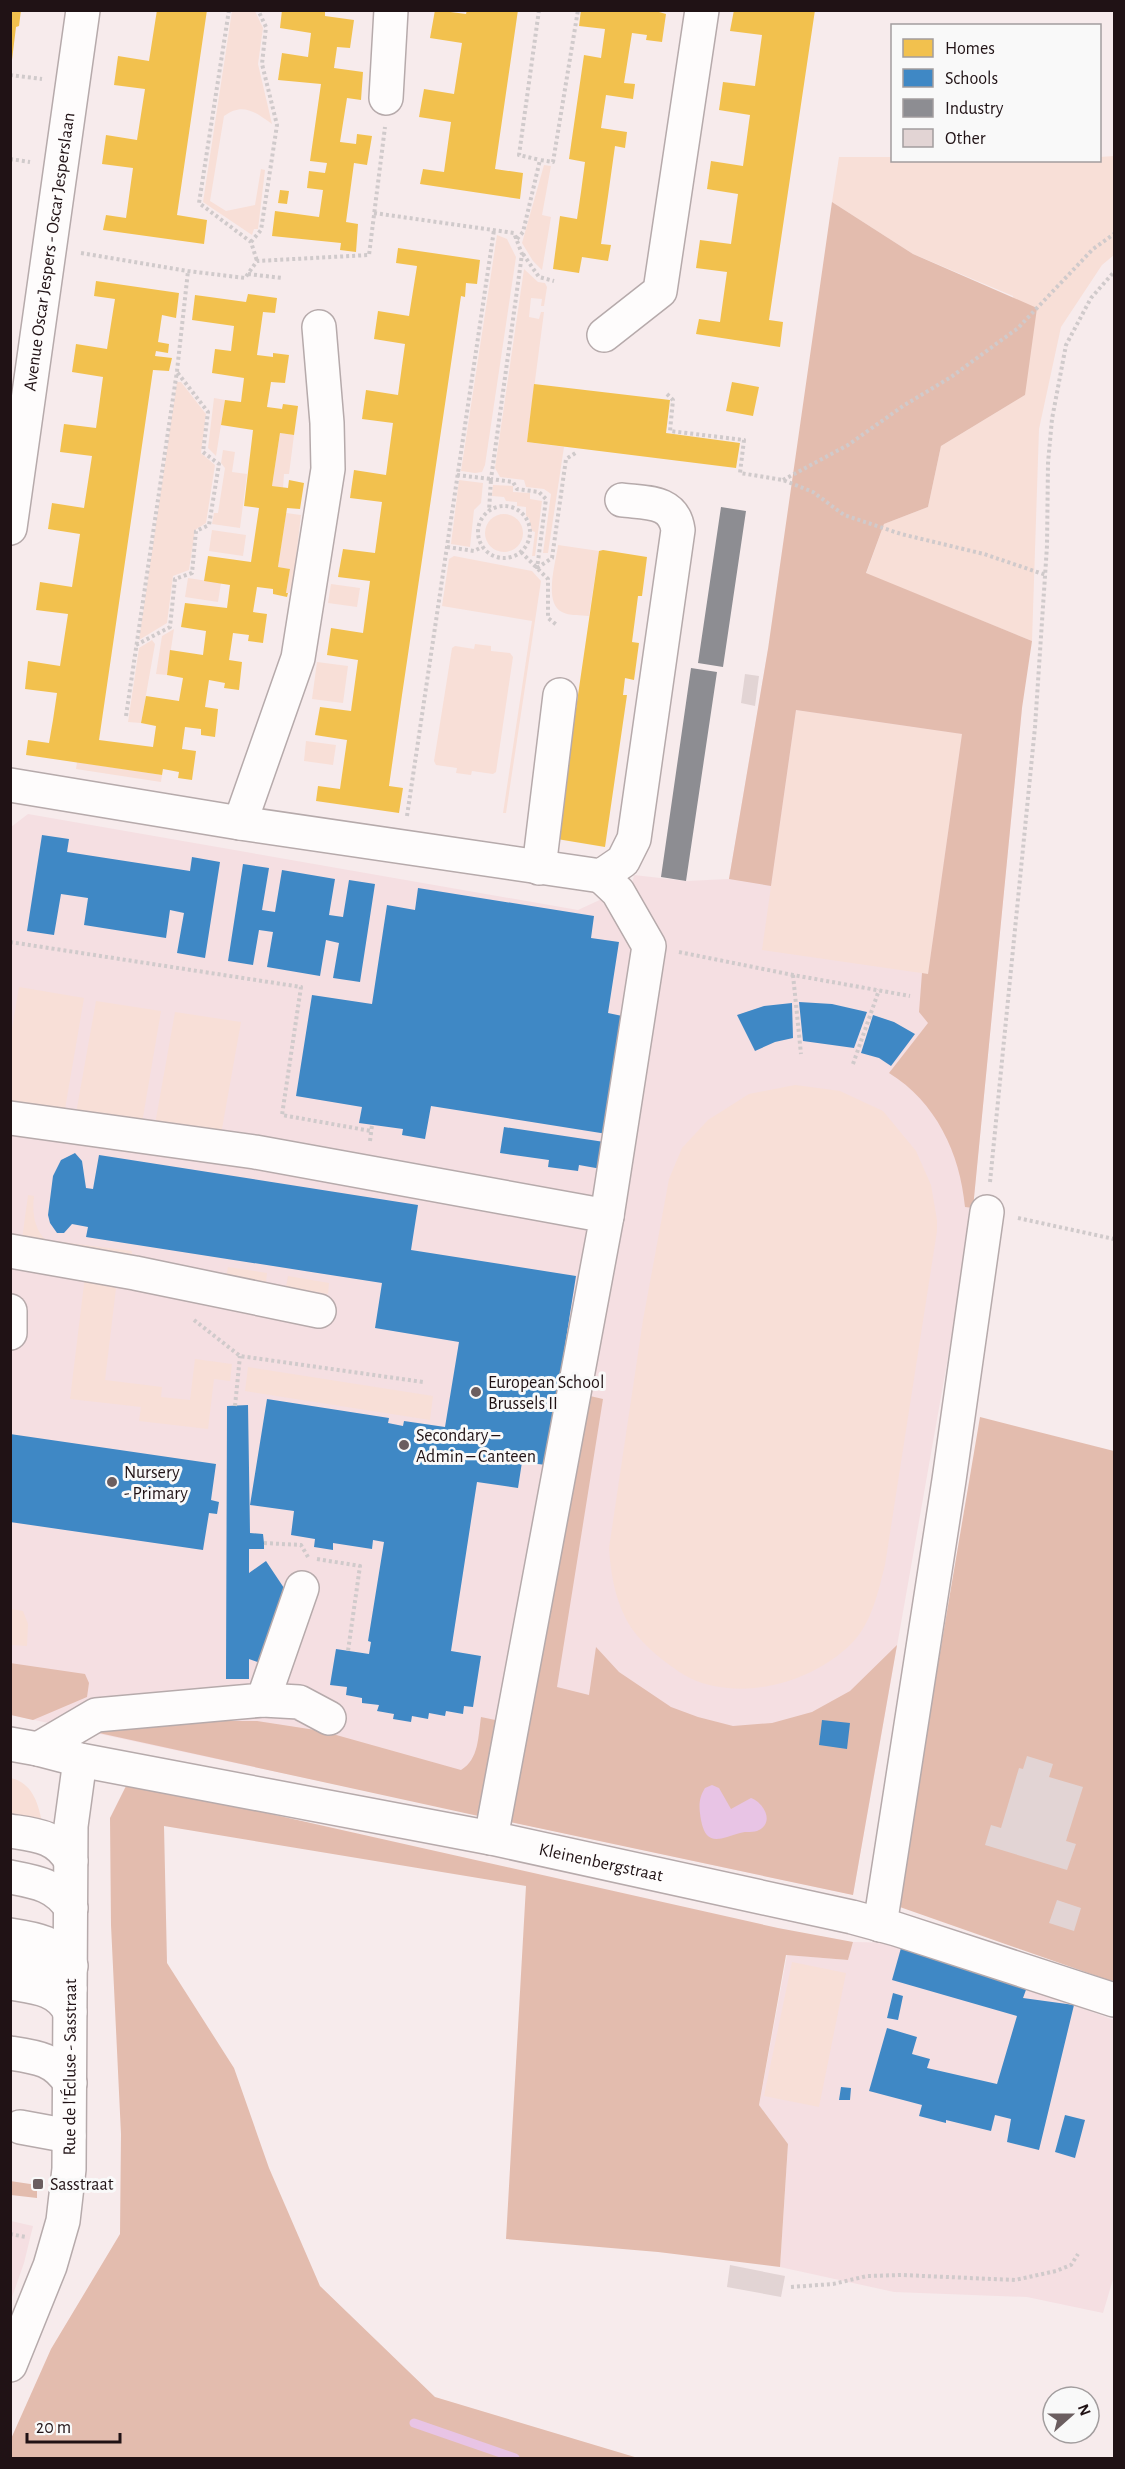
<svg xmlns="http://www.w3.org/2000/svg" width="1125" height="2469" font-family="'Alegreya Sans',sans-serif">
<rect width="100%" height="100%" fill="#f7ebec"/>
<!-- built -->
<path fill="#f5dfe2" d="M768,649L1022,708L971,1227L853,1895L11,1715V827L28,814L578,910L632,885L634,875L686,881L729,879Z
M853,1942L904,1943L1114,2020V2276L1103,2313L1027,2297L894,2292L780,2267L788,2144L759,2105L787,1955L848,1960Z
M11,2221L33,2226L24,2263L11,2300Z"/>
<!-- green -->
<path fill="#f8dfd7" d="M232,11H255L263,28L258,64L272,124C255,112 243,102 224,116L210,201L226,211L255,205L261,169L265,170L258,229H254L252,235L203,202Z
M1114,156V255L1102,265L1061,327L1039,429L1032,641L866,574L884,524L928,507L941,446L1025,395L1013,296L913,254L832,202L839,157H892V160H1100V157Z
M544,165L551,166L542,215L551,217L542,270L533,261L522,243Z
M497,235L507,239L516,257L485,465L482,472L475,473L461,471Z
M524,269L538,282L545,283L547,287L544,306H541L542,299L531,298L529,317L539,319L541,312H544L527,442L564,447L548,553H543L551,494L544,489L526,487L524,480L500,477L495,468Z
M177,382H181L206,414L201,453L215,465L206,523L195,530L189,570L173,576L167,623L139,640Z
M214,398L225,400L216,456L208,448Z
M280,433L294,435L289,474H284L283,488L272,486Z
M223,450L235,452L232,472L247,474L240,528L212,524L214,513H218L225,468L221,463Z
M459,480L483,483L481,503L474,510L470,547L451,544Z
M493,485L513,486V492L530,493V499L542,501L535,556H532L535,532L532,531L529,518L526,516V507L517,506V502L506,501L504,497L492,496Z
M286,513L301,515L292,593H286L290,569L278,567Z
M485 533a19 19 0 1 1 38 0a19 19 0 1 1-38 0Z
M212,530L246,535L243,556L209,551Z
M558,545L599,551L589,616C581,615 569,616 562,612C543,603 556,562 558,545Z
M454,556L532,571L541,581L506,813H503L532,621L442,606L449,559Z
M188,578L221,583L218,602L185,597Z
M331,584L360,588L357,607L328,603Z
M174,629L167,675L156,674L162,636Z
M152,640L155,644L141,723L128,722L139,648Z
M475,644L491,646V651L510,653L513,657L496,772L493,774L472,771L471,775L456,773L457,768L436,765L434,761L452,648L455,646L474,649Z
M317,662L348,666L343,703L312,699Z
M796,710L962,734L928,974L762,950Z
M306,741L336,745L333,765L304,761Z
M77,762L162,775L161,782L76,769Z
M19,987L84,998L64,1115L11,1108V1035Z
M96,1001L161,1011L141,1129L75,1119Z
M175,1012L241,1022L220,1140L154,1130Z
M795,1085L840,1091L883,1111L916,1151L931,1185L937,1220V1231L885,1565C878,1592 872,1623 851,1644C814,1680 753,1699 702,1683C686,1678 672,1667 659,1657C647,1647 633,1633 626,1619C614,1595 611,1574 609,1548L643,1320L669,1179L682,1148L708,1120L749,1094Z
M28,1195L34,1196C32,1212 34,1229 46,1240L132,1251L130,1264L21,1247Z
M228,1267L267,1273L266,1283L226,1277Z
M85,1276L117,1280L105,1380L162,1387L161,1397L190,1400L195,1359L232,1364L230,1381L214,1379L208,1429L139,1421L141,1407L70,1399Z
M288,1276L329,1283L328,1294L286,1287Z
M248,1367L433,1396L430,1420L245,1391Z
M11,1609L23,1611L28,1624L27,1646L11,1645Z
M11,1778C32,1783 38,1802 42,1822L11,1823Z
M792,1962L846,1973L819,2107L764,2096Z"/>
<!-- forest -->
<path fill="#e3bcae" d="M832,202L913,254L1037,308L1025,395L941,446L928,507L884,524L866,573L1032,641L1022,708L973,1208L965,1207C960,1153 936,1102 889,1073L928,1023L919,1012L922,973L928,974L962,734L796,710L771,886L729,879L768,649Z
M590,1396L603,1399L557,1687L589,1695L596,1647L619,1672L671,1707L698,1717L733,1726L772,1723L812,1712L850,1691L897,1645L853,1895L510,1822Z
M980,1417L1114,1451V1982L897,1906Z
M10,1663L85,1674L89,1683L87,1697L33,1720L11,1715Z
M481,1717L500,1721L483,1817L99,1733L121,1721H257L322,1731L461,1770C479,1759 478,1737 481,1717Z
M128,1782L778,1928L853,1942L848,1960L786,1955L759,2105L788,2144L780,2267L658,2252L506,2239L526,1886L164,1826L167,1963L234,2068L269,2168L320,2286L435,2397L638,2458H11L10,2441L51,2349L120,2234L121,2134L111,1925L110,1818Z
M10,2181L37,2185V2198L11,2195Z"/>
<!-- water -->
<path fill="#e8c4e5" d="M712,1785L719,1788L731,1809L751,1798C763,1802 775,1822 759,1830C754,1833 746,1831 740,1833C720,1839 706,1847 701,1820C699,1808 698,1799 705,1788Z"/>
<!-- homes -->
<path fill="#f2c14e" d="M10,10H21L19,26L16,27L12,60Z
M157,10H207L177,215L207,220L204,244L103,230L106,215L126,218L133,168L102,164L106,135L137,140L145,89L114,85L118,56L149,61Z
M282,10H325V16L354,20L350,48L337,47L334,68L363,72L361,100L347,98L340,142L356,144L357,134L372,136L367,165L354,163L346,222L358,224L356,252L340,250L341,243L272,236L275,211L319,217L323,190L307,188L309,171L325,173L327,163L310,161L321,84L278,80L282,53L308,57L311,33L280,28Z
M435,10L466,14L467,10H518L495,169L523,173L520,199L420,184L423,169L444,172L451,122L419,117L424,89L454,94L462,43L430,38Z
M581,10H652L666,14L662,42L646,40L647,35L632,33L624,83L635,84L633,99L606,95L601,128L627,132L625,148L615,146L608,196L601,244L611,245L608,261L582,257L579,273L553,269L560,216L577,219L581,192L585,162L569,159L584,55L601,58L605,29L579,26Z
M734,10H815L769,320L783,322L780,347L696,334L699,319L720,322L727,272L696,268L700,240L731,244L738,194L707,189L711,161L743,166L750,115L719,110L723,82L755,86L762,35L730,31Z
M280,190L289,191L287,204L278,203Z
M398,248L480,260L477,284L466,283L465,297L461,296L402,695L389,786L403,788L399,813L316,801L318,786L340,789L347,740L315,735L320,707L351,711L358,660L327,655L331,628L363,633L370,581L338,577L343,549L375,553L382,502L350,498L354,470L386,475L393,423L362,419L366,390L398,395L405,344L374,339L378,311L409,316L417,266L396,263Z
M96,281L179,293L176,318L162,315L158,342L169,344L168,353L156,351L155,356L172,358L169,371L153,370L99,740L153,747L156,726L141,723L146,696L179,701L183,678L167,675L170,650L203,655L206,631L181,627L185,603L227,608L230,585L204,581L208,556L251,562L259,508L244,506L253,430L221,425L225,400L241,402L244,378L212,373L215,349L231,351L234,326L192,320L195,295L246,302L248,294L277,298L275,313L263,312L257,355L273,357V353L289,355L285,383L271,382L267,407L282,409L283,404L298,406L294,435L280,433L272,486L288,488L289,480L304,483L300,509L287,508L282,541L278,567L290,569L286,593H288L287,597L273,594V589L257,587L253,612L267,614L263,643L248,641L249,635L233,633L229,660L242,662L239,690L224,688L225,683L209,680L205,707L218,709L215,737L201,735V729L185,727L182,749L196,751L192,780L178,778L179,772L163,769L162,775L26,755L28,740L49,743L53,720L57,693L25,689L28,661L60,666L68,614L36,610L40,582L72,587L80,534L48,529L52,503L84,508L92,456L60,452L64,424L96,428L103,377L72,372L76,344L107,349L115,299L94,296Z
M732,382L759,387L753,416L726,411Z
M534,384L670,400L666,433L740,443L736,468L527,442Z
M603,550L647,557L642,596H638L632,642L639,643L634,680L625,678L623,695H627L605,847L557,839L599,551Z"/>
<!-- schools -->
<path fill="#3f88c5" d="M42,835L69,839L67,852L190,871L192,857L220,862L205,958L177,953L184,913L170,910L166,938L84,925L88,898L61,894L54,935L27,931Z
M243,864L269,868L262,910L275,912L282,870L335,879L329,915L343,917L349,880L375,884L360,982L333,978L339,943L326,940L320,976L267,967L273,932L259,930L253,965L228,961Z
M418,888L594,916L591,938L619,942L608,1013L627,1017L607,1134L431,1106L425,1139L402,1135L403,1129L359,1123L362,1107L296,1096L312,995L372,1004L387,905L415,910Z
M799,1002L832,1004L867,1012L854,1048L803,1041Z
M792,1003L793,1038L775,1042L755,1051L737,1015L764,1006Z
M873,1015L894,1022L915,1034L891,1066L879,1058L861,1053Z
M504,1127L611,1143L607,1170L579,1165L578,1171L548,1167L549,1160L500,1153Z
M75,1153L82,1161L86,1188L93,1189L99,1155L418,1205L411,1250L576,1276L546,1465L522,1462L518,1488L477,1482L451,1651L481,1656L473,1707L464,1706L463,1714L446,1711L445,1716L429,1713L428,1719L412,1716L411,1722L393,1719L394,1714L377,1711L379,1705L362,1703V1698L346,1695L347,1687L330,1685L336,1649L369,1654L371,1642L368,1641L384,1542L373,1540L372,1549L333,1543V1550L314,1547L315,1539L291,1535L294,1511L250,1505L267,1399L389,1418L388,1423L403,1426L404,1421L445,1427L459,1342L375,1328L382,1283L86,1237L88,1227L72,1224L64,1233H57L50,1223L48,1215L53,1176L61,1160Z
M248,1405L250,1533L263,1534L264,1543V1549H249V1573L266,1561L284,1588L263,1664L249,1659V1679H226L227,1406Z
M10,1434L216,1464L211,1500L219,1502L217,1514L209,1513L203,1550L10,1522Z
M822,1720L850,1723L847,1749L819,1745Z
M901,1948L1027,1987L1023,1998L1074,2005L1039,2150L1007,2142L1011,2119L995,2115L991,2131L946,2120V2123L919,2116L922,2105L869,2091L887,2028L917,2037L912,2054L930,2059L927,2068L997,2084L1017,2016L892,1980Z
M893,1993L903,1996L898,2020L887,2018Z
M841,2087L851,2088L850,2100H839Z
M1065,2115L1085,2120L1075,2158L1055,2152Z"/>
<!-- industry -->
<path fill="#8d8d92" d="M721,507L746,511L723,667L698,663Z
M691,668L717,672L686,881L661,877Z"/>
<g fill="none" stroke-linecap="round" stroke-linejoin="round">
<!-- stream -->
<path stroke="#e8c4e5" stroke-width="9" d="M414,2423L515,2458"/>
</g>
<!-- building -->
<path fill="#e2d4d4" d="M745,674L759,676L755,706L741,703Z
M1027,1756L1053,1764L1049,1777L1083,1787L1066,1841L1076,1844L1067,1870L985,1845L991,1825L1001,1828L1019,1768L1023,1769Z
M1057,1900L1081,1908L1074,1931L1049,1923Z
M730,2265L785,2276L781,2297L727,2287Z"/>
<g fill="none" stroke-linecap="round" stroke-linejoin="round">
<!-- minor casing -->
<g stroke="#b6aaab" stroke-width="36">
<g id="minor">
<path d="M386,98L391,10"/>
<path d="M604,335L660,291L702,10"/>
<path id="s1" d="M10,528L83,10"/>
<path d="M10,785L240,823L601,876L623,861L634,839L678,530C674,500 646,503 622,500"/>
<path d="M240,823L298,658L328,469L327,423L319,327"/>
<path d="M539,868L560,695"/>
<path d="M601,876L618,892L649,946L607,1216"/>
<path d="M10,1118L255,1152L607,1216L491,1838"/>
<path d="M10,1251L135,1273L319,1311"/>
<path d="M10,1311V1333"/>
<path d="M263,1700L299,1702L329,1718"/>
<path id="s2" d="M10,1744L38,1749L80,1760L491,1838L852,1917L896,1929L1114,2000"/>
<path d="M38,1749L96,1715L263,1700L302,1588"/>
<path d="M10,1831C36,1835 57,1836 71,1861"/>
<path d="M10,1877C37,1882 56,1885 71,1908"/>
<path d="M880,1925L949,1480L987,1212"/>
<path d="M10,1935C37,1939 56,1942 71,1966"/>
<path d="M10,1959C35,1963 57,1965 70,1989"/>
<path d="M10,1983C34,1987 58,1988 70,2012"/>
<path d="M10,2053C37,2057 55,2059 70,2083"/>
<path d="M20,2127L69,2136"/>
<path id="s3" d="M10,2365L50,2266L63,2221L69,2169L71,1826L80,1760"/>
</g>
</g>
<!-- path -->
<path stroke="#d0cacb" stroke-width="4" stroke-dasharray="3 3" stroke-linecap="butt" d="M229,10L199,203L251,242L257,261
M539,10L519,155L540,160
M10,75L42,79
M10,159L30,162
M374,213L514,233L522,254L491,479L513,482L517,489L539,492L546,499L537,569
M517,239L523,232L540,160L553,162L578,10
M251,242L261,230L277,125L262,64L266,27L258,10
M81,253L188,271L245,278L257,261L369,255L385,127
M523,254L539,277L554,281
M248,274L282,278
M667,394L673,400L670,431L744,440L740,473L783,480L813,492L844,515L901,534L984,554L1046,575
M457,475L491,479L489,511
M783,480L848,445L903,406L951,377L1018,328L1093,249L1114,234
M478 532a26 26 0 1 1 52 0a26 26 0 1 1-52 0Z
M447,547L474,551L482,547
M521,552L548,579V618L558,626
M537,568L552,558L566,459L577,452
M136,645L170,627L175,579L192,573L196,531L209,525L219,464L203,452L208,412L177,372
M126,716L177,371L188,271
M407,816L494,230
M10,942L301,987L282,1115L371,1131
M679,952L793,975L910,996
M793,975L801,1054
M853,1064L879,990
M370,1141L372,1125
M990,1182L1035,727L1047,546L1048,463L1052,419L1066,345L1091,298L1114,272
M1018,1218L1114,1239
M194,1320L240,1356L423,1382
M235,1406L240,1356
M264,1543L301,1545L308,1557
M317,1559L360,1566L348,1651
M10,2234L26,2237
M791,2287L833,2284L867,2276L902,2275L1015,2280L1056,2271L1071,2265L1078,2254"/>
<!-- minor -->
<use href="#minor" stroke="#fefcfc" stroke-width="33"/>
</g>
<!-- markers -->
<g fill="#6b5e60" stroke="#f9f9f9" stroke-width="2">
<circle cx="476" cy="1392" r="6"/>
<circle cx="404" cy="1445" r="6"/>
<circle cx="112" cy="1482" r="6"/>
<rect x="32" y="2178" width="12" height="12" rx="3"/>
</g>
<g text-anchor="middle" stroke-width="6" stroke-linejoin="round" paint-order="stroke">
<!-- street labels -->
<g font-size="18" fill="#201215" stroke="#f9f9f9">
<text dy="6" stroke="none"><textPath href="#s1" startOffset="279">Avenue Oscar Jespers - Oscar Jesperslaan</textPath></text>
<text dy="6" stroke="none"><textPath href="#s2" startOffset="603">Kleinenbergstraat</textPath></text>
<text dy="6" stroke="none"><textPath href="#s3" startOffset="308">Rue de l'Écluse - Sasstraat</textPath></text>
</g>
<!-- poi labels -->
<g font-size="18" fill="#201215" stroke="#f9f9f9" text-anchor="start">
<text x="488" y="1388">European School<tspan x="488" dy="21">Brussels II</tspan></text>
<text x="416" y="1441">Secondary –<tspan x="416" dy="21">Admin – Canteen</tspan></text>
<text x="124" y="1478">Nursery<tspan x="124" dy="21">- Primary</tspan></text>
<text x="50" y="2190">Sasstraat</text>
</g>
</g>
<!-- border -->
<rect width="1125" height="2469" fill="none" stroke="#201215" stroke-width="24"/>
<!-- legend -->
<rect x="891" y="24" width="210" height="138" fill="#f9f9f9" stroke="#a29d9e" stroke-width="1.5"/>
<rect x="903" y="39" width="30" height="18" fill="#f2c14e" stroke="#a29d9e" stroke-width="1.5"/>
<text x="945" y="54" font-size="18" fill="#201215">Homes</text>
<rect x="903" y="69" width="30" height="18" fill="#3f88c5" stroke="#a29d9e" stroke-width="1.5"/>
<text x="945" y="84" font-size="18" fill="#201215">Schools</text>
<rect x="903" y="99" width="30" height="18" fill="#8d8d92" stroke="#a29d9e" stroke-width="1.5"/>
<text x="945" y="114" font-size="18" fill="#201215">Industry</text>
<rect x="903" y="129" width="30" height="18" fill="#e2d4d4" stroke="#a29d9e" stroke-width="1.5"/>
<text x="945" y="144" font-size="18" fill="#201215">Other</text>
<!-- north arrow -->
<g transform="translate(1071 2415) rotate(69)"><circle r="28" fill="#f9f9f9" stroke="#a29d9e" stroke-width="1.5"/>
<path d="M0-4.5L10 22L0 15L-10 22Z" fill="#6b5e60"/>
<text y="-9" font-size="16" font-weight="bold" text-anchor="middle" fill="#201215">N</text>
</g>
<!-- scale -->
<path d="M27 2433v9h93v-9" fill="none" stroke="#201215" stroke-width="3"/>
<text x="36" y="2433" font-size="18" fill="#201215" stroke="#f9f9f9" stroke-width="4.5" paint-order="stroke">20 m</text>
</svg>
